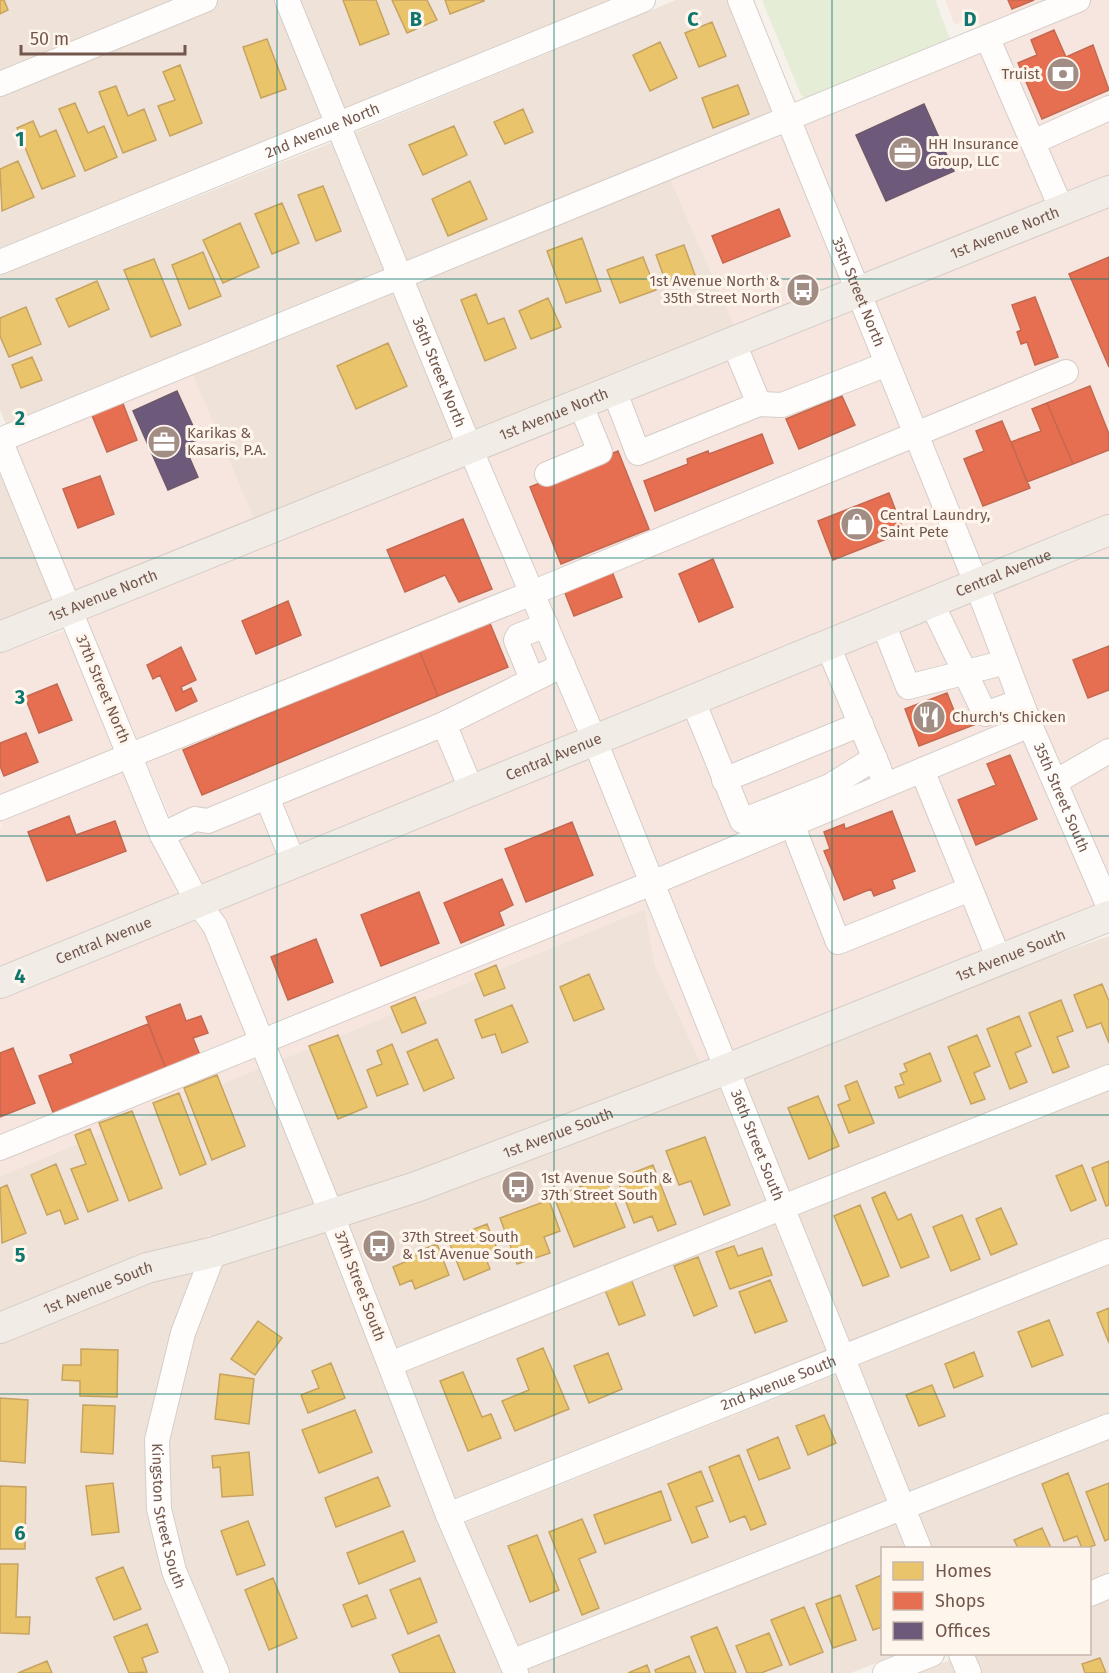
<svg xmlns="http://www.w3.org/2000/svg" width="1109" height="1673" font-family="'Fira Sans',sans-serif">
<rect width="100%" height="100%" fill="#f6f1eb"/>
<!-- residential -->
<path fill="#efe3d9" d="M0,0H275L324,118L0,248Z
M299,0H610L344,110Z
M676,0H727L777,122L670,178L735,327L476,432L354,133Z
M333,142L455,441L255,521L14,445L0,410V276Z
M0,469L54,603L0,624Z
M645,909L655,965L702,1065L412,1175L337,1198L281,1060Z
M1109,936V1237L848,1342L742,1077L953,991Z
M260,1068L316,1205L214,1238L208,1235L205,1241L0,1314V1176Z
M721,1085L827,1350L454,1499L346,1222Z
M325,1229L504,1673H229L185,1568L170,1508L168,1443L194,1338L223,1262Z
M1109,1265V1573L1090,1580V1548H931L858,1365Z
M194,1270L146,1436L205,1673H0V1341L151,1280Z
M837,1374L907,1548H882V1654H899L851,1673H528L464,1523Z
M1109,1600V1673H981L974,1654H1090V1607Z
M952,1659L957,1673H918Z"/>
<!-- commercial -->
<path fill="#f6e6df" d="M945,0H1109V177L863,275L792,99L799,107L984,31L983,26L969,18L955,25Z
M777,122L843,283L735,327L670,178Z
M1109,205V516L982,569L873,298Z
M852,307L962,578L601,725L486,455Z
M189,366L255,521L75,594L14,445Z
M465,464L580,733L200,888L85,617Z
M1109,544V879L1041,720L992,593Z
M971,602L1097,907L732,1053L610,748Z
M66,630L179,897L0,970V828L2,827L0,822V653Z
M589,757L712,1062L702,1065L655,965L645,909L281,1060L215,910Z
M193,919L205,933L260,1068L0,1176V997Z"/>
<!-- green -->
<path fill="#e6edd7" d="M762,0H935L950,39L973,28L975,34L808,100L801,95Z"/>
<!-- homes -->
<path fill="#e9c46a" stroke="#c6a361" stroke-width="1.5" d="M0,0H4L8,10L0,14Z
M343,0H376L389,34L360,45Z
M392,0H427L437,20L407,33Z
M445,0H483L484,1L450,14Z
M712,22L726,56L699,67L685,33Z
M267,39L286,89L261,98L243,47Z
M660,42L677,78L650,91L633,55Z
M180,65L202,123L170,136L158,106L175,100L163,72Z
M738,85L749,114L713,128L702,98Z
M116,86L128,116L144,109L156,140L123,153L99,92Z
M75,103L88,133L104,126L117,157L85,171L59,109Z
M523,109L533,132L505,144L494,122Z
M33,121L40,137L56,130L75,176L42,189L17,128Z
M454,126L467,155L423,175L409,145Z
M18,161L34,197L2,211L0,169Z
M470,181L487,219L448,236L432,199Z
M323,186L341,231L316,241L298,195Z
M282,203L299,243L272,254L255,214Z
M240,223L259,267L223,283L203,240Z
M582,238L601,291L566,303L547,251Z
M684,245L695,275L667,285L656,255Z
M203,252L221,296L189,309L172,265Z
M643,257L656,290L620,303L607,270Z
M154,259L181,325L151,337L124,270Z
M97,281L109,309L69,327L56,299Z
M476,294L488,324L504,318L516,348L485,361L461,300Z
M548,298L561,327L531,339L519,311Z
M26,307L41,344L9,357L0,336V318Z
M388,343L407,386L356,409L337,366Z
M32,357L42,380L21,388L12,365Z
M496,965L505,988L484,996L475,974Z
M589,974L604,1009L574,1021L560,987Z
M1102,984L1109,1001V1043L1101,1023L1087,1028L1074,995Z
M415,997L426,1023L402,1033L391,1007Z
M1061,1000L1073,1031L1057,1037L1069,1067L1053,1073L1029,1013Z
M512,1005L528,1042L502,1053L495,1034L482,1038L475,1020Z
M1019,1016L1031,1046L1015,1053L1027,1082L1010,1089L987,1029Z
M338,1035L367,1107L338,1119L309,1046Z
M977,1035L990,1066L974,1073L985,1099L971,1104L948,1047Z
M437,1039L454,1078L424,1091L407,1052Z
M392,1044L408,1084L377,1096L367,1070L382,1064L377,1051Z
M930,1053L941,1081L899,1098L895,1087L904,1084L900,1074L907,1071L904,1064Z
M217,1075L245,1146L212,1160L184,1088Z
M857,1081L874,1123L849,1133L838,1105L850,1100L845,1086Z
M179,1093L206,1164L180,1175L153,1103Z
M818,1096L839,1146L809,1159L788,1108Z
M132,1111L162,1188L129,1201L99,1123Z
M90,1129L118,1200L88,1212L71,1169L86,1164L75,1135Z
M705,1137L730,1205L704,1215L691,1181L679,1185L666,1151Z
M1109,1161V1205L1106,1206L1092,1168Z
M56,1164L78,1219L65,1224L60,1210L47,1215L31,1175Z
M653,1165L676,1224L658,1231L652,1216L634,1223L617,1179Z
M1082,1165L1096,1200L1071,1211L1056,1176Z
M605,1177L625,1227L574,1247L554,1197Z
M7,1185L26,1233L2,1243L0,1188Z
M885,1192L898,1220L911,1214L929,1257L901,1268L872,1198Z
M549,1200L560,1231L544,1237L550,1253L517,1264L500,1218Z
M860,1205L889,1276L863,1286L834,1216Z
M1001,1208L1017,1244L991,1255L976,1219Z
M962,1215L980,1259L951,1271L933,1227Z
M487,1224L498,1251L485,1256L490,1269L464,1280L448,1239Z
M437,1244L449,1275L415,1289L412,1280L400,1285L393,1267L412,1259L411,1254Z
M734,1246L738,1256L762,1248L772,1275L730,1289L716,1252Z
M698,1257L717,1306L694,1316L674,1266Z
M631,1279L645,1315L619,1325L605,1290Z
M770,1280L787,1321L755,1333L739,1292Z
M1109,1308V1343L1097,1313Z
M1049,1320L1063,1355L1032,1367L1018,1332Z
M258,1321L282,1338L255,1375L231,1359Z
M543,1348L569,1409L515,1431L502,1401L529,1390L517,1359Z
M81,1349L118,1350L117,1397L80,1396V1381L62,1380L63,1365H81Z
M974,1352L983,1376L954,1388L945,1364Z
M608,1353L622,1389L589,1403L574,1366Z
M331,1363L345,1398L308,1413L301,1395L319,1388L312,1371Z
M463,1372L482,1417L491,1414L501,1438L468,1451L440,1381Z
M220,1374L254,1379L249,1424L215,1419Z
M932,1385L945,1416L919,1426L906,1395Z
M0,1398L28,1400L25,1463L0,1461Z
M83,1405L115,1406L113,1454L81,1452Z
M355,1410L372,1452L319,1473L302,1430Z
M824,1415L836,1443L808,1455L796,1426Z
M778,1437L790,1468L759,1480L747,1450Z
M249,1452L253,1495L222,1497L220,1467L213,1468L212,1456Z
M739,1455L766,1524L751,1530L745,1516L730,1522L709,1467Z
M701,1471L713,1501L696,1507L708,1537L692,1543L668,1484Z
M1068,1473L1095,1545L1087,1548H1082L1077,1536L1064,1541L1042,1484Z
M378,1477L390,1506L336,1527L325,1498Z
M113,1483L119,1532L92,1535L86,1486Z
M1109,1483V1539L1105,1541L1086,1492Z
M0,1486L26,1487L25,1549H0Z
M661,1491L671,1520L605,1544L594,1515Z
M582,1519L596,1552L579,1559L599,1608L582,1615L549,1532Z
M248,1521L265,1565L237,1575L221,1531Z
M1042,1528L1051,1548H1018L1014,1540Z
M403,1531L415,1561L359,1584L347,1553Z
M537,1535L559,1590L530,1602L508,1546Z
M0,1564H18L16,1617H30L29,1634L0,1633Z
M123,1567L141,1609L114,1620L96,1578Z
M882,1575V1627L873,1630L856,1586Z
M273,1578L297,1638L269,1650L245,1590Z
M420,1578L437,1622L408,1634L390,1590Z
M367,1595L376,1618L352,1627L343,1605Z
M840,1595L856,1640L833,1648L816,1604Z
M804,1607L823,1652L790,1665L771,1620Z
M147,1624L158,1652L142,1658L147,1672L129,1673L114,1637Z
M717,1627L736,1673H705L691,1637Z
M769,1633L782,1665L761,1673H747L736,1646Z
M439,1635L455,1673H400L392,1655Z
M689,1656L696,1673H656L655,1670Z
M1100,1658L1106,1673H1085L1082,1664Z
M47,1661L52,1673H18Z
M647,1665L650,1673H628Z"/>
<!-- shops -->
<path fill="#e76f51" stroke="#c46850" stroke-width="1.5" d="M1008,0H1034L1012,9Z
M1054,30L1066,57L1093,45L1109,90L1042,119L1018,63L1037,55L1031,40Z
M779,209L790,236L723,263L712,236Z
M1109,257V367L1069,274Z
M1035,297L1058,357L1035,365L1027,342L1021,344L1017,332L1021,330L1012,305Z
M1090,386L1109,434V450L1073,464L1047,403Z
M842,396L855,425L799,449L786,419Z
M122,401L137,440L107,452L91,413Z
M1047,403L1073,464L1027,482L1011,442L1041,431L1032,409Z
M1002,421L1030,488L983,506L964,459L984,451L976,431Z
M762,434L773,463L655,511L644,481L688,464L687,459L708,451L709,454Z
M618,451L649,529L561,564L530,487Z
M100,476L114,514L78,528L63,489Z
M889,493L904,532L833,560L818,521Z
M463,519L492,589L459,602L445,575L405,592L387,550Z
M713,559L733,607L699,622L679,574Z
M611,569L622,597L574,616L563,588Z
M288,601L301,635L256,654L242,621Z
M489,621L508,667L438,696L419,650Z
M1109,646V690L1088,698L1073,660Z
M181,647L196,680L181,687L183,692L191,688L197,701L176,711L160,675L153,679L147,665Z
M419,650L438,696L202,795L183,750Z
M57,684L72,720L39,733L25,697Z
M947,693L957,718L972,713L976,724L919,746L905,709Z
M26,733L38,762L4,776L0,766V743Z
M1010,755L1037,819L976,845L958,800L996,785L987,764Z
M892,811L915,871L892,880L895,888L874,896L871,889L844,900L824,851L830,849L824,832L844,824L845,829Z
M69,816L76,835L115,821L126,851L47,881L28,832Z
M572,822L593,875L526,902L505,849Z
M502,879L513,905L499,912L504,925L461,943L444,903Z
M419,892L439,943L381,966L361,915Z
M316,939L333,982L288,1000L271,957Z
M180,1004L186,1021L201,1016L208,1033L193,1038L200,1055L166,1069L146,1017Z
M148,1024L166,1069L54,1115L39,1076L73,1063L70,1055Z
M13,1048L35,1103L0,1117V1053Z"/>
<!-- offices -->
<path fill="#6d597a" stroke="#6f586c" stroke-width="1.5" d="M924,104L954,171L886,201L856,135Z
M177,391L199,439L184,445L198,477L168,490L133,411Z"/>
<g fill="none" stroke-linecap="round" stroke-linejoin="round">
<!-- minor casing -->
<g stroke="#d5cdc8" stroke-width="26">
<g id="minor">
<path id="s1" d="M287,0L470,448L595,741L919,1548"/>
<path id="s2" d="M740,0L977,585L1030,725L1109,907"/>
<path d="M987,37L1062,210"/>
<path d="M0,84L205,0"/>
<path d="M1033,142L1109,108"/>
<path id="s3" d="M0,262L643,0"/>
<path d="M733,341L759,404"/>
<path d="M614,390L638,453L759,404L782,405L887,364"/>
<path d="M547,474L600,452L580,403"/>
<path d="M932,604L985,714L1021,701"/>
<path d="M883,623L908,687L1006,662"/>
<path d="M828,646L880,771"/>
<path d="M532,679L516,640L518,636L546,625"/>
<path d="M693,701L742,821L830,786L875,758"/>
<path d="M922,770L999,959"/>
<path d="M724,780L861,724"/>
<path d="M1055,782L1109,751"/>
<path d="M472,791L444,724L563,665"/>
<path d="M267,797L294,864"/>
<path d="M0,808L532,593L1066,372"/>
<path d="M792,824L838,942L970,889"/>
<path d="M162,835L195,819L208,821L444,724"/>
<path d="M0,1148L652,883L1030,725"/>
<path id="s4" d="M214,1252L183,1333L157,1440L159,1509L174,1571L217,1673"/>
<path d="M390,1364L1109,1077"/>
<path id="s5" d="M448,1515L1109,1251"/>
<path d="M1090,1594L1109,1586"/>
<path d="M961,1654L969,1673"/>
<path d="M511,1662L1109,1426"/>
<path d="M516,1673L448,1515L331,1213L215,926L198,903L162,835L0,440L1078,0"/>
<path d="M885,1673L932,1654"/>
</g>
</g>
<!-- major casing -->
<g stroke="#d5ccc6" stroke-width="32">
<g id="major">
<path id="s6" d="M0,637L1109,191"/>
<path id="s7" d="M0,983L1109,530"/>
<path id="s8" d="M0,1328L147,1268L214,1252L416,1187L727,1069L1109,916"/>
</g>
</g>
<!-- minor -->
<use href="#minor" stroke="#fefdfc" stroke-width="24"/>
<!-- major -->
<use href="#major" stroke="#f2ece6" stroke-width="30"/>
</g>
<!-- grid -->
<path fill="none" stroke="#0f766e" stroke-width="1.5" stroke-opacity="0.55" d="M277,0V1673M554,0V1673M832,0V1673M0,279H1109M0,558H1109M0,836H1109M0,1115H1109M0,1394H1109"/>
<!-- icons -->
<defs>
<g id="bank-disc" transform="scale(1.725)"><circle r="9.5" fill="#a28d84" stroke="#fef6ed"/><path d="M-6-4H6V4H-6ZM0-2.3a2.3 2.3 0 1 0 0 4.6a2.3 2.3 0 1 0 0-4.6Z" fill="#fff"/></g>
<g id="office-disc" transform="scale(1.725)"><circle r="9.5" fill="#a28d84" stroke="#fef6ed"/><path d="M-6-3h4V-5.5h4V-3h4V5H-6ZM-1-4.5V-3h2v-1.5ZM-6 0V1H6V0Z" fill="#fff"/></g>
<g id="bus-disc" transform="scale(1.725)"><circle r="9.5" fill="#a28d84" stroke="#fef6ed"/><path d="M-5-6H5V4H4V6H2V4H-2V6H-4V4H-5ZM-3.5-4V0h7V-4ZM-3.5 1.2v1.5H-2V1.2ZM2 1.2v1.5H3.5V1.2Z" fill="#fff"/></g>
<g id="shop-disc" transform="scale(1.725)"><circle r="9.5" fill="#a28d84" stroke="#fef6ed"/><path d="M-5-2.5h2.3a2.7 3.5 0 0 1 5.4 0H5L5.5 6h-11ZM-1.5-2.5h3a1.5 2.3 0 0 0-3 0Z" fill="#fff"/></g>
<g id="restaurant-disc" transform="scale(1.725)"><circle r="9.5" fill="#a28d84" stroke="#fef6ed"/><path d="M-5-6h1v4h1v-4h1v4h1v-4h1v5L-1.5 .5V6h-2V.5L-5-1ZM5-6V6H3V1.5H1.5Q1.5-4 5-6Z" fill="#fff"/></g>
</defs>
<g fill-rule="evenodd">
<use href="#bank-disc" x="1063" y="74"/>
<use href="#office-disc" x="905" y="153"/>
<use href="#bus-disc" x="803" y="290"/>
<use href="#office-disc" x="164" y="442"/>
<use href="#shop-disc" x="857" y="524"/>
<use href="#restaurant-disc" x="929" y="717"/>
<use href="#bus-disc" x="518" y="1187"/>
<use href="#bus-disc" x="379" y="1246"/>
</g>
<g text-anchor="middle" stroke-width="6" stroke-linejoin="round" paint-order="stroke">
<!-- poi labels -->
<g font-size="15" fill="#74574c" stroke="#fef6ed" text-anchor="start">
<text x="1040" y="79" text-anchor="end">Truist</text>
<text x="928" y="149">HH Insurance<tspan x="928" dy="17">Group, LLC</tspan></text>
<text x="780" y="286" text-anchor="end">1st Avenue North &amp;<tspan x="780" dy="17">35th Street North</tspan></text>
<text x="187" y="438">Karikas &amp;<tspan x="187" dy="17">Kasaris, P.A.</tspan></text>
<text x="880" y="520">Central Laundry,<tspan x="880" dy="17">Saint Pete</tspan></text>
<text x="952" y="722">Church's Chicken</text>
<text x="541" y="1183">1st Avenue South &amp;<tspan x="541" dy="17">37th Street South</tspan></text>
<text x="402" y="1242">37th Street South<tspan x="402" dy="17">&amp; 1st Avenue South</tspan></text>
</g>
<!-- street labels -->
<g font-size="15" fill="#74574c" stroke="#fef6ed">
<text dy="5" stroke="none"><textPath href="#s3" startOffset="348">2nd Avenue North</textPath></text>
<text dy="5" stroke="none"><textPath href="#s6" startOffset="1083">1st Avenue North</textPath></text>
<text dy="5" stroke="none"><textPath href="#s2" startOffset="315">35th Street North</textPath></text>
<text dy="5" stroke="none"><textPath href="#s1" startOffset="402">36th Street North</textPath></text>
<text dy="5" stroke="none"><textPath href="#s6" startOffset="597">1st Avenue North</textPath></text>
<text dy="5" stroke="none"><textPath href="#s7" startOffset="1084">Central Avenue</textPath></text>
<text dy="5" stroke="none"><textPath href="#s6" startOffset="111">1st Avenue North</textPath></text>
<text transform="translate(103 689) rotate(67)" y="5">37th Street North</text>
<text dy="5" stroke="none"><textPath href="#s7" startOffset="598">Central Avenue</textPath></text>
<text dy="5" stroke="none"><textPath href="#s2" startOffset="860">35th Street South</textPath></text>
<text dy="5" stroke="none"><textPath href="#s7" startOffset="112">Central Avenue</textPath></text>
<text dy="5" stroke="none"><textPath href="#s8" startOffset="1078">1st Avenue South</textPath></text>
<text dy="5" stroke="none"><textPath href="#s8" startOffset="592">1st Avenue South</textPath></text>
<text dy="5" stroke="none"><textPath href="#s1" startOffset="1238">36th Street South</textPath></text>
<text transform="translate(360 1286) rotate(69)" y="5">37th Street South</text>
<text dy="5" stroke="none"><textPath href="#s8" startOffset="106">1st Avenue South</textPath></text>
<text dy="5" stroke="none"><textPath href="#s5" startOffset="356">2nd Avenue South</textPath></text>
<text dy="5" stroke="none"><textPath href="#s4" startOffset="274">Kingston Street South</textPath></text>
</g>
</g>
<g font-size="20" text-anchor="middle" font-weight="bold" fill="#0f766e" stroke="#fef6ed" stroke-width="6" stroke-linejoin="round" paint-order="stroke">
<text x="416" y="26">B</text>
<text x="693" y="26">C</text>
<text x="970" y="26">D</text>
<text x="20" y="146">1</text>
<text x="20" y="425">2</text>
<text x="20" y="704">3</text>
<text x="20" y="983">4</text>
<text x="20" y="1262">5</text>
<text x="20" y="1540">6</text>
</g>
<!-- legend -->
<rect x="881" y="1547" width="210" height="108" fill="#fef6ed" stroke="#c7b6ad" stroke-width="1.5"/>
<rect x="893" y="1562" width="30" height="18" fill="#e9c46a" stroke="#c7b6ad" stroke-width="1.5"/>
<text x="935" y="1577" font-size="18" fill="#74574c">Homes</text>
<rect x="893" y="1592" width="30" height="18" fill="#e76f51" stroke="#c7b6ad" stroke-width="1.5"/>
<text x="935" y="1607" font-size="18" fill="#74574c">Shops</text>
<rect x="893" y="1622" width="30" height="18" fill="#6d597a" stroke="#c7b6ad" stroke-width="1.5"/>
<text x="935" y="1637" font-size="18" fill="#74574c">Offices</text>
<!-- scale -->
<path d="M21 45v9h164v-9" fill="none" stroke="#74574c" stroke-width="3"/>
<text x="30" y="45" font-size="18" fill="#74574c" stroke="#fef6ed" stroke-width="4.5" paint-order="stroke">50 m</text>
</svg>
